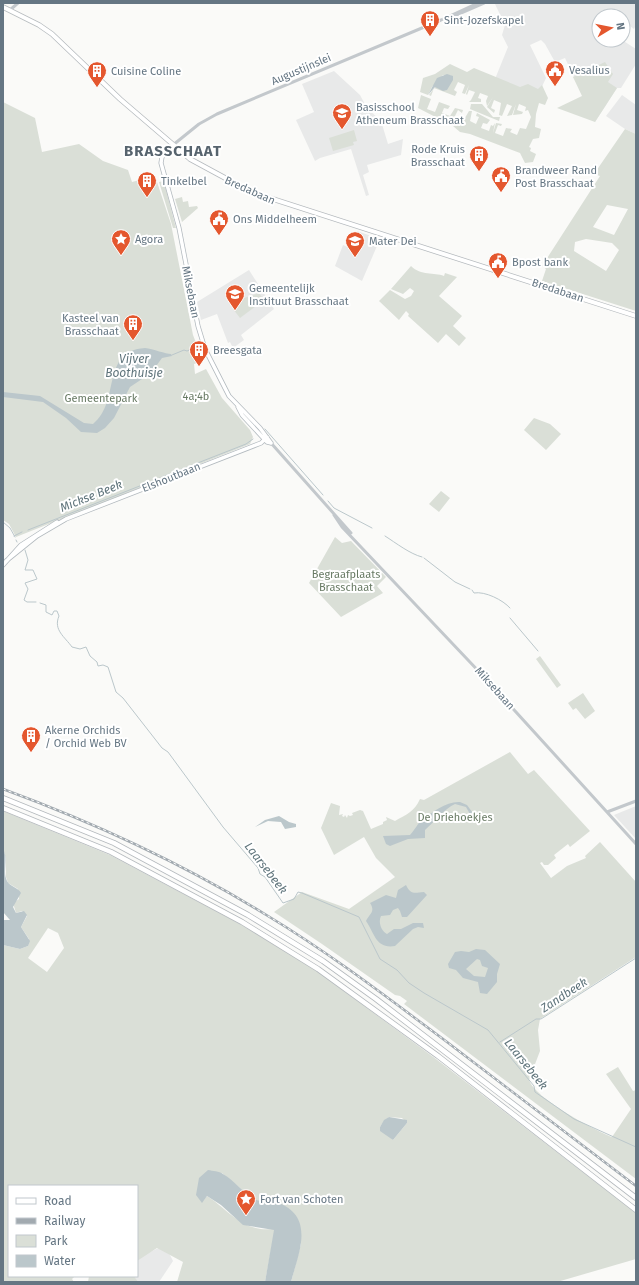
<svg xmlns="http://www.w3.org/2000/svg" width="639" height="1285" font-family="'Fira Sans',sans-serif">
<rect width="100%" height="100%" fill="#fafaf8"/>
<!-- built -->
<path fill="#e8e9e9" d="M496,3H636V25L634,29L627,24L623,30V16H599V40H622L636,49V64L621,88H617L595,122L565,58L555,62L545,44L541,40L530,45L546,78L538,95L495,79L508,47L502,35L505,25L495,4Z
M334,71L360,95L367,108L381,121L388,144L403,139L401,155L367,165L369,172L363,175L369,195L366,196L351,149L320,158L315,161L296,120L314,112L302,84Z
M622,95L636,105V134L625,129L606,116Z
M357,231L380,239L362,281L335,266L343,245L350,248Z
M249,270L274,309L241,335L244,340L233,348L230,342L228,343L217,314L201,320L197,302Z
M636,806V839L614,815Z
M165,1245L173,1261L159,1282H137L134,1276H137V1258Z"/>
<!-- green -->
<path fill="#dadfd7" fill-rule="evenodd" d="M605,62L613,74L608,82L617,88L595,122L557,108L582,96L573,77Z
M450,64L467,72L474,68L520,87L528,84L538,89L542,85L548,98L545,105L539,103L536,114L535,127L541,129L539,138L533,139L529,147L531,148L530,151L536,154L533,162L525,163L520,153L470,134L460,132L453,126L418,108L421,95L431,99L427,109L435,112L439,102L450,106L448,109L444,108L442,113L450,116L455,108L463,110L462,113L458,110L454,118L462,123L469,111H472L470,121L476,124L479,117L476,116L477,113L490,120L487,124L483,123L481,128L489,131L491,125L493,126L495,123L493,133L496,123L502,124L501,126L498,125L495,133L503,136L506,128L512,129L510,132L517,135L520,128L526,129L531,117L528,110L525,111L526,107L519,104L517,110L523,112L522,114L513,115L516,104L512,115L507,116L512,106L507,104L502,116L499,115L501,103L494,100L491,108L495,110L494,113L487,107L493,97L487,106L486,101L488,96L480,93L478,98L481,99V102H469L471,100L475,92L469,90L467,95L466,94L469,85L465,94L462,93L465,85L458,82L454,90L457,92L455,96L434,88L431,96L429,95L435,87L451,75H443L432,87L428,95L420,92L423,78L435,74Z
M3,102L35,118L42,152L79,144L103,161L128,170L132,182L155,176L171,224L193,335L203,361L194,364L195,374L206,369L222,398L250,430L253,437L250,444L16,537L9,524L3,520Z
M471,104H482L493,117H500L499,121L470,109Z
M625,129L636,134V311L542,281L546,269L542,266L600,176L594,174ZM607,205L628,209L614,235L593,227ZM586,239L612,243L619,250L606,271L574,251L575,242Z
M354,130L357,141L353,142L354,145L333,151L329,138Z
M164,181L163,185L165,186L176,228H173L159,182Z
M182,197L183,202L188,201L189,207L197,206L198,208L182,222L175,199Z
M411,266C421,276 434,272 444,276L445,273L457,277L439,296L462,316L453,326L466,338L459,346L446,334L438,343L408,316L409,314L406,311L399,320L379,301L390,290L405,299L411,296L414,291L410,288L403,294L391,289Z
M259,293L264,300L240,318L233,309L238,302L244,298Z
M534,418L550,424L561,434L546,450L524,430Z
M441,491L450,498L439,512L429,504Z
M335,537L342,543L351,541L386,577L377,586L383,593L341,617L309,583Z
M540,656L561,685L557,688L536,659Z
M583,693L595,711L585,719L576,708L573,710L568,703Z
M510,752L528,774L534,770L590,831L570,847L568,844L554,855L556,858L548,865H544L542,862L540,863L551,878L567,866L586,858L585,856L600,842L636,882V957L540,1019L538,1030L540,1051L529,1080C535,1098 592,1129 612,1137L631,1109L606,1074L618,1067L633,1091L636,1090V1179L404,1004L407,1001L400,996L395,995L322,944L274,912L302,892L349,909L395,877L376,858L364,837L334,855L321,828L331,803L340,806L339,815L343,814L342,816L344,817L345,815L347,818L348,815L350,816L353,815L352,813L360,810L363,811L371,829L383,824V822L387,820L386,817L395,821C407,814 414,812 420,799L424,800Z
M3,811L110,855L240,924L317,971L436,1059L636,1213V1259L557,1282H291L301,1244L280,1203L257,1201L249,1196L222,1173L202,1202L207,1196C223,1206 237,1224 256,1228C262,1230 269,1229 275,1229L265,1282H177L183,1262L157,1248L137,1261V1186H9V1276H75L72,1279L74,1282H3V945L20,949L28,946L29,939L21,927L27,916L22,911L16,913L13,903L19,899L18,889L8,883L6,877V859L3,849ZM48,928L58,933L64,948L47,972L28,958ZM389,1117L402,1118L407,1123L393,1140L380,1127L384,1121Z
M89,1276H134L138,1282H88Z"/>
<!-- water -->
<path fill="#bbc7cb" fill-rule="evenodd" d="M447,74L453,76V80L447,90L443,91L435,87L428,95L437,78Z
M145,348C153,349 166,354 171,354L172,356L162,358L151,373L130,387L114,418L105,428L97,433L81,432L66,418L43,402L3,397V392L40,396L84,423L93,424C121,402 100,351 145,348Z
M460,802L467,805L475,816L468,819L471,816L466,807L455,804C445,808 434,822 425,830V838L408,839L390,846L386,844L383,836L410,835C415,830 417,824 422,820C432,812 447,801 460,802Z
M279,816L289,822L296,824V827L285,829L281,822L268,821L255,827L265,820Z
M3,849C9,860 2,871 7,881C10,887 18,887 21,893L13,907L16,913L24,911L27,915L21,927L30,941L28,946L20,949L3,945V920H10L3,912Z
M406,885C411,895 414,893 424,892L427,895L407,917H402L400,911L398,908L393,910L390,915L381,916C378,922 381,931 387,934L394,929H401L413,923H423L424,928L418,927L413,929L395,946C376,949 375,934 366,921C369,914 376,912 370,903L386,895L396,898L398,890Z
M476,949L485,950L500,964L497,974V982L487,994L480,993L478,982L463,978L456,970L449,968L448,964L455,952L461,951L469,952ZM477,959L480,960L482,966L488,968L485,977L474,976L466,969Z
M389,1117L407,1120V1123L393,1140L380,1131V1127L384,1120Z
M208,1170C213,1171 219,1171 223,1174C234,1180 242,1192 254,1199C262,1203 273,1200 281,1204C315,1219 298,1255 291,1282H265L274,1230L243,1225L221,1205L207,1196L202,1203L196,1195L199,1178Z"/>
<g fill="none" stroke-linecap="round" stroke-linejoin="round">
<!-- stream -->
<path stroke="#bbc7cb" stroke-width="1" d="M172,355L184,350L187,351L192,349
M265,429L323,495
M162,477L246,444L253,439
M328,501L334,508L372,528
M3,522L10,528L15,537
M28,530L160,478
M14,536L22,532
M385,536C396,543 410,554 422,557
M16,540L17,542
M25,550L28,560L25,570H33L37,579L25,583L28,589L24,600L27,602H36
M424,558L455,582L470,589
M472,590L474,593C485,591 503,600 510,608
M40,603L46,605V612L52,615L54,611H57L59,616C53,630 65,637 72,647L80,649L86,647L90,656L97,662L98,666L103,665L108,667L116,692L123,698L162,748L168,752L223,827L258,868L260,874L265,877L283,903L294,899L298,892L302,893L359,917L380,959L397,970L409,983L424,993L488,1030L534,1086L535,1092L574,1119L636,1147
M510,618L538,651
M500,1042L536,1019H541L636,958"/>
<!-- secondary casing -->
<g stroke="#b3babf" stroke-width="5">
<path id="secondary" d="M173,145L162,157L161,163L179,228L198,326L205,349L229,396L260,428L271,443
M238,407L242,415L267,442L271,443
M6,561L37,536L66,519L261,443L267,437
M3,565L21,545L57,522"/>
</g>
<!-- primary casing -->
<g stroke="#b5babe" stroke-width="5.5">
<path id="primary" d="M3,7L39,25L52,34L120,99L190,159L251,192L636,316"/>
</g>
<!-- motorway casing -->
<g stroke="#b4b9bd" stroke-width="6">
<path id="motorway" d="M3,798L114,843L248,915L323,961L376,999L636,1198
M3,808L111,852L242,922L318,969L438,1056L636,1210"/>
</g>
<!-- tertiary -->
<path stroke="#c3c8cc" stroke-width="3" d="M10,10L18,3
M447,19L484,3
M173,145L199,124L217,114L441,20L478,3
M271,443L351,533
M334,515L342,527L486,679L636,844
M607,812L636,801"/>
<!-- secondary -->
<use href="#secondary" stroke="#fff" stroke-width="3.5"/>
<!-- primary -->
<use href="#primary" stroke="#fff" stroke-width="4"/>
<!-- motorway -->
<use href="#motorway" stroke="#fff" stroke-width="4.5"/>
<!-- rail casing -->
<g stroke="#a2aab0" stroke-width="2.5">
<path id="rail" d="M3,789C95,823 184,864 268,916C331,954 388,998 447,1042C510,1090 573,1138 636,1186"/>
</g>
<!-- rail -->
<use href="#rail" stroke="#fff" stroke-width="1" stroke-dasharray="3" stroke-linecap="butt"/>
</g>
<!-- icons -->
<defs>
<g id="building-pin" transform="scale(1)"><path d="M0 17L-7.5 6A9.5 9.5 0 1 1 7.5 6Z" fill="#e4572e" stroke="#fff"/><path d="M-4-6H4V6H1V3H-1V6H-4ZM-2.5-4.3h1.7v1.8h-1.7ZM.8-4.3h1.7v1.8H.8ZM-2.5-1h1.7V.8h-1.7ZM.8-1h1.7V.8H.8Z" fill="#fff"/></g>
<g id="civic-pin" transform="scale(1)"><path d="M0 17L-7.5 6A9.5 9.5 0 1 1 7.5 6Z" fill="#e4572e" stroke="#fff"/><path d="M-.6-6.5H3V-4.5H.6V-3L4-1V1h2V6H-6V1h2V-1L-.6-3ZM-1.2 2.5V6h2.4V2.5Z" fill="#fff"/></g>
<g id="school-pin" transform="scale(1)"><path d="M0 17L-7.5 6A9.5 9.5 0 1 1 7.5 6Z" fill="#e4572e" stroke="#fff"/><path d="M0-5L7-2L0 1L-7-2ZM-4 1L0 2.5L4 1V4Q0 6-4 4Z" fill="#fff"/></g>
<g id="sight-pin" transform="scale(1)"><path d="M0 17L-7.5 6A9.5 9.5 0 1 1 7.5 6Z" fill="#e4572e" stroke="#fff"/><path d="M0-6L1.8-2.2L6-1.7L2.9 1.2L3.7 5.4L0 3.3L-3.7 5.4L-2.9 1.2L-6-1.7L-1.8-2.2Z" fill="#fff"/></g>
</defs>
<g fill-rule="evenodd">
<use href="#building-pin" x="430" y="20"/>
<use href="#civic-pin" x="555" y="70"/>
<use href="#building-pin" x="97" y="71"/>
<use href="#school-pin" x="342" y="113"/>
<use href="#building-pin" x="479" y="155"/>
<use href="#civic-pin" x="501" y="176"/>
<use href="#building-pin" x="147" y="181"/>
<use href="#civic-pin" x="219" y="219"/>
<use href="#sight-pin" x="121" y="239"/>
<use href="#school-pin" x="355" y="241"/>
<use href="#civic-pin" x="498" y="262"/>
<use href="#school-pin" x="235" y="294"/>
<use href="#building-pin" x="133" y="324"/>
<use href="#building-pin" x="199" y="350"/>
<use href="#building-pin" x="31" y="736"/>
<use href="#sight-pin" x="246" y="1199"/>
</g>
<g text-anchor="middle" stroke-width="4" stroke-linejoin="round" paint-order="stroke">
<!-- poi labels -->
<g font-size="11" fill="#657683" stroke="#fff" text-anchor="start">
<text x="444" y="24">Sint-Jozefskapel</text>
<text x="569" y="74">Vesalius</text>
<text x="111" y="75">Cuisine Coline</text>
<text x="356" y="111">Basisschool<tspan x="356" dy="13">Atheneum Brasschaat</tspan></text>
<text x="465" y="153" text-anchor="end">Rode Kruis<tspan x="465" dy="13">Brasschaat</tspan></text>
<text x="515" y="174">Brandweer Rand<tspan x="515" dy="13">Post Brasschaat</tspan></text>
<text x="161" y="185">Tinkelbel</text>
<text x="233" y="223">Ons Middelheem</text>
<text x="135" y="243">Agora</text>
<text x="369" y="245">Mater Dei</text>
<text x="512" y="266">Bpost bank</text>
<text x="249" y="292">Gemeentelijk<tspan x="249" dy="13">Instituut Brasschaat</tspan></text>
<text x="119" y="322" text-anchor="end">Kasteel van<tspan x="119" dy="13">Brasschaat</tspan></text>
<text x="213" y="354">Breesgata</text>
<text x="45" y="734">Akerne Orchids<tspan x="45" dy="13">/ Orchid Web BV</tspan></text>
<text x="260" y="1203">Fort van Schoten</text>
</g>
<!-- street labels -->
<g font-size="11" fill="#657683" stroke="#fff">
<text transform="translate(301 69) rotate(-23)" y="4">Augustijnslei</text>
<text transform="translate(250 190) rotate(24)" y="4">Bredabaan</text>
<text transform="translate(558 290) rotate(18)" y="4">Bredabaan</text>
<text transform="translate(191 292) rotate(79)" y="4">Miksebaan</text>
<text transform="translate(171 477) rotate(-22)" y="4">Elshoutbaan</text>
<text transform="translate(495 688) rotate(48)" y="4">Miksebaan</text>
</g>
<!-- park labels -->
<g font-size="11" fill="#687a64" stroke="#fff">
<text x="196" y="400">4a;4b</text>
<text x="101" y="402">Gemeentepark</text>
<text x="346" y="578">Begraafplaats<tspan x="346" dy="13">Brasschaat</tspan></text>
<text x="455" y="821">De Driehoekjes</text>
</g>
<!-- water labels -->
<g font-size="12" font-style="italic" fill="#60757c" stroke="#fff">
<text x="134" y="363">Vijver<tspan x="134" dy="14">Boothuisje</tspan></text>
<text transform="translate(91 496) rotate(-22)" y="4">Mickse Beek</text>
<text transform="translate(266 868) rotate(52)" y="4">Laarsebeek</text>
<text transform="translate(564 995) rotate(-33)" y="4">Zandbeek</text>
<text transform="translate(526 1064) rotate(51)" y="4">Laarsebeek</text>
</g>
<!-- district labels -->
<g font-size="15" font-weight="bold" letter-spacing="1" fill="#57646e" stroke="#fff">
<text x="173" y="156">BRASSCHAAT</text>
</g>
</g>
<!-- border -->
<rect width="639" height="1285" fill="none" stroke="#657683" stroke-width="8"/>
<!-- legend -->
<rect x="8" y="1185" width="130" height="92" fill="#ffffff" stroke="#c1c8cd"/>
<rect x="16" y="1198" width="20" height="6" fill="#ffffff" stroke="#c1c8cd"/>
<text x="44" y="1205" font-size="12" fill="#657683">Road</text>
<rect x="16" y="1218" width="20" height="6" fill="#a2aab0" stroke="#c1c8cd"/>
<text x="44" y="1225" font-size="12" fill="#657683">Railway</text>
<rect x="16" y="1235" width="20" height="12" fill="#dadfd7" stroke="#c1c8cd"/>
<text x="44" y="1245" font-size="12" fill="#657683">Park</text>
<rect x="16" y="1255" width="20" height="12" fill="#bbc7cb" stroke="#c1c8cd"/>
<text x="44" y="1265" font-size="12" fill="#657683">Water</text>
<!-- north arrow -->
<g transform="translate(611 28) rotate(80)"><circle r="19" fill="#ffffff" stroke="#c1c8cd"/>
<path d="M0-3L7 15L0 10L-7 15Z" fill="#e4572e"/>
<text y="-6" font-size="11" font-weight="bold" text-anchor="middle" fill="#657683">N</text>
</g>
</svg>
